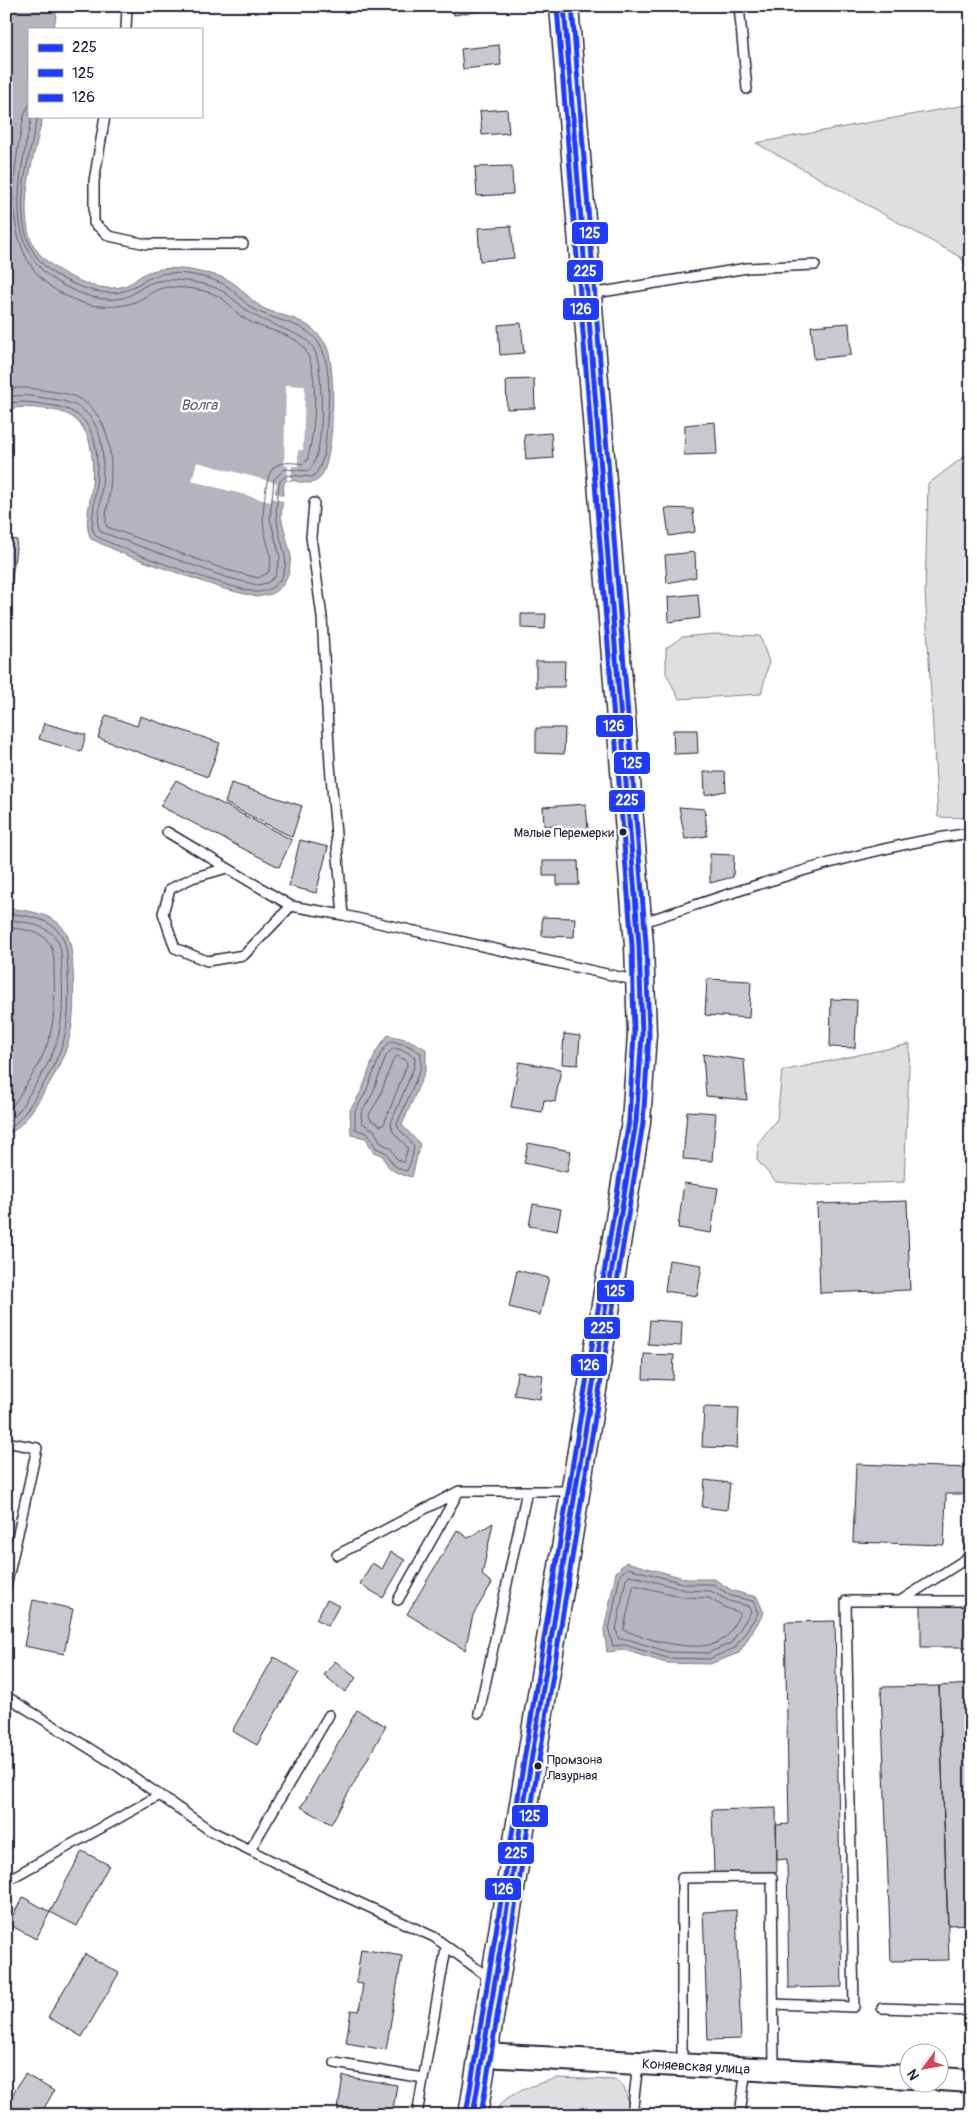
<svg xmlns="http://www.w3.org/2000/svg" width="977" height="2121" font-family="Pangolin,sans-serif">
<rect width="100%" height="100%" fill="#fff"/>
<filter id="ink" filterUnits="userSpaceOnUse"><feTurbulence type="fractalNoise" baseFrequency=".02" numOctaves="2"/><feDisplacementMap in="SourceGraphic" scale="10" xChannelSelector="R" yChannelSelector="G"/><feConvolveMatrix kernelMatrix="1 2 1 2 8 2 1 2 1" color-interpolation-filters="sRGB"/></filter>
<g filter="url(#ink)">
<!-- green -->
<path fill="#dfdfe2" stroke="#80808e" d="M971,104V272L960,257L756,143Z
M971,451V818L938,817L925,591L928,484Z
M714,634L760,636L769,662L761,694L679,699L666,673V648L682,637Z
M910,1044L904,1182L816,1185L776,1182L757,1160L758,1143L777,1119L782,1071Z
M558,2078L614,2080C629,2086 628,2101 627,2115H495C497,2095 542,2082 558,2078Z"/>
<!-- water -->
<path fill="#b4b4bc" stroke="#7a7a88" d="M6,6H57L54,29H29V116H43C35,153 12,220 38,252C55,273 102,298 129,284C137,280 142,273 152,271C168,266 188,269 204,273C214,274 228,278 236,285C246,293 252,302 265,309C278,315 295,317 307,325C315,330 323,339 327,347C336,369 335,460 320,478C311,488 298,480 287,480L284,483L281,517L291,556L289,572L283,585L272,594L257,597L221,588L126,555L91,539C84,524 89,510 91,493C95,460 95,415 52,410C36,408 22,405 6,410Z
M6,908C22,910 44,912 57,922C72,934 72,953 73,971C76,1029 71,1051 39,1100C30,1114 22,1127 7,1135Z
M388,1035L409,1040L426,1049V1069L402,1125L420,1144L412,1177C397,1174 388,1171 383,1156L373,1152L366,1138L351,1135L350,1110L362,1090L376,1051Z
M626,1562L687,1579H714L733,1591L757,1597L764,1613L739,1653L710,1664L666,1663L624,1650L607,1652L604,1630L616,1572Z"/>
<!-- pier -->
<path fill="#fff" d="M286,385L305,386L303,450H298V466H292L291,480H287L288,466L284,465Z
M197,462L277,483L274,493L284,496L283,501L272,498L271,502L192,481Z"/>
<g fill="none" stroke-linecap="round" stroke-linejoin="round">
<!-- shore -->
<path stroke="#5c5c6f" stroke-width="1" d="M6,390C22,385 39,390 56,392C110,398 115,452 109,497C108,506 104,518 107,527L227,570L258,578L268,573C275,557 266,544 264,529C262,517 264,506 265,494C269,464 275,460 304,464L307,461C315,434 323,358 297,341C282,331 261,329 245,319C236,314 231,305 223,299C209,289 187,288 171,287C156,287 150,295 137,301C126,306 112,307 100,306C85,306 70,298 57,291C0,255 11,176 25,112L29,105
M6,398C21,393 36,397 51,399C121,406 101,478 98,526L101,532L225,577L257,585L267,583L275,577L280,557L270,518L274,479L285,469L309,471C322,457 322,412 321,393C318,334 312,342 263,320C238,309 231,289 202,284C184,280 159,276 143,287C134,293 128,298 116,299C96,301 79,293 62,285C0,250 19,177 32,116
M6,404C21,400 34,403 48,405C116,412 94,481 92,528L96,536C113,547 241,593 259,592C271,591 280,583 284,572C289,556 280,543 278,527C275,513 277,496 280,481L287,475L312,477C326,467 326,436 327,420C329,399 331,369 322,349C309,320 272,323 249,306C239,298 233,288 221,283C206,276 185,273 169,273C146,274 134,292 113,293C95,293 79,287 63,279C0,246 26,171 38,116
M6,913C21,915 42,917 54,927C68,938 67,956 68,973C71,1030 65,1051 34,1099C26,1111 19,1123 6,1130
M6,919C23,922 48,924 58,941C62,949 61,961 62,971C64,1026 61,1047 30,1093C23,1104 17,1117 6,1123
M6,927C19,929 37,930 46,939C55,947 54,961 54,972C56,1021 53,1044 26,1085C20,1095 14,1105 6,1114
M391,1041L407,1045L421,1053V1068L397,1124L399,1129L414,1146L412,1158L407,1171C395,1169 391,1163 387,1153L376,1148L369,1134L355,1129V1111L366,1092L381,1053Z
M394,1048L405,1051L415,1057L414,1067L391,1123L393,1132L408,1148L403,1163L396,1158L391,1148L381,1143L374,1130L362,1123L361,1113L372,1095L386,1056Z
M397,1056L406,1060L407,1065L384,1124L381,1126L370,1119L369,1115L379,1098L393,1060Z
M628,1568L686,1584H713L731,1596L753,1601L758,1613L735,1648L709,1659L667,1658L625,1645L613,1646L609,1630L620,1575Z
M630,1575L685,1590L711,1591L729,1601L748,1606L751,1612L731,1643L708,1653L668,1652L627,1639H619L616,1630L626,1579Z
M634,1585L684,1597L709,1598L726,1608L738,1612L740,1614C735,1621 731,1633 725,1638C704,1656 646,1640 624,1630Z"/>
</g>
<!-- building -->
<path fill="#c8c8cf" stroke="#22223b" d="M452,6H493L494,9L454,15Z
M499,45L501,65L463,69L461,49Z
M507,109L509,133L482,135L480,111Z
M512,166L513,194L477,196L475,167Z
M511,226L514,258L480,261L478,228Z
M521,323L524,353L500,355L498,325Z
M849,323L851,355L814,359L811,326Z
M534,379L535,408L507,409L506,380Z
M715,422L717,454L684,455L685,425Z
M551,433L553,458L526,460L524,435Z
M665,508L693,509L695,532L669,536Z
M6,538L17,540L8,610H6Z
M695,552L696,577L667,583L665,555Z
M698,594L700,618L669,622L668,597Z
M521,614H546L545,629L521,628Z
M536,661H565L564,687H536Z
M106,715L137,726L140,716L220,743L208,777L98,738Z
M44,723L86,735L81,752L39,739Z
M536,728H565L564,754L536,753Z
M673,730H697L698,753L674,754Z
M704,772H725L726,791L705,795Z
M176,780L292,840L279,867L160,806Z
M231,783L302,806L292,837L225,803Z
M586,804L588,829L557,831V825L544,826L543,807Z
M679,807L705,809L707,836L685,839Z
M300,840L328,847L316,893L289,886Z
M710,854L734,855L733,877L710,883Z
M543,861H578L579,885H557V876H543Z
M542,917L575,918L574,937L542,936Z
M707,979L751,981L749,1018L705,1015Z
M831,999L857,1000L855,1048L830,1047Z
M564,1034L580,1036L578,1065L562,1064Z
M703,1054L744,1060L747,1100L706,1096Z
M519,1062L561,1069L555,1102L544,1100L542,1112L511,1107Z
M687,1111L716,1113L712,1161L683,1159Z
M528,1143L571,1151L567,1172L524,1163Z
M684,1183L718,1188L711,1233L678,1228Z
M907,1201L910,1290L820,1293L817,1204Z
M533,1204L561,1209L557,1231L529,1226Z
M669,1260L702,1265L697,1296L665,1291Z
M517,1270L549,1278L540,1315L509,1307Z
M650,1320L682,1322L681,1346L648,1344Z
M644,1354L674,1355L673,1380L643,1379Z
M517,1372L543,1375L540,1399L514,1395Z
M704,1407L739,1408L737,1448L702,1447Z
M856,1464L971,1468V1494H946L944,1545L853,1542Z
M705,1480L730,1483L727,1510L702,1507Z
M493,1523L482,1575L492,1583L473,1615L465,1650L407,1614L457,1530L468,1538Z
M391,1552L405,1560L383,1598L360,1584L372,1563L382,1569Z
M33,1600L73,1609L64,1654L24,1646Z
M327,1600L339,1606L328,1626L316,1619Z
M921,1606H971V1647H921Z
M835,1621L842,1987L789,1988L787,1859L777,1860L776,1825L789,1824L785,1622Z
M274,1657L299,1672L257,1745L232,1731Z
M335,1661L356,1678L345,1692L324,1675Z
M971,1684V1924L948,1925L939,1686Z
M939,1686L949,1960L891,1961L881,1687Z
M357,1710L386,1726L331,1824L301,1807Z
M776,1808L777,1872L714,1873L712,1810Z
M82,1851L109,1865L77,1926L50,1912Z
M23,1897L50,1912L36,1939L8,1924Z
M736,1910L741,2039L708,2040L703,1912Z
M361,1949L402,1956L386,2050L346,2043L351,2010L359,2011L363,1984L356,1983Z
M85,1954L119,1973L82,2037L48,2017Z
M25,2074L54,2091L40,2115H6V2105Z
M343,2076L397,2085L392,2115H337Z"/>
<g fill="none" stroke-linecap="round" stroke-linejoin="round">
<!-- service casing -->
<g stroke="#22223b" stroke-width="12">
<path id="service" d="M739,6L747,89
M126,29L127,6
M105,116L94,181V223L109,236L146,244H243
M590,294L747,268L815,265
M314,503L311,537L322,617L330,765L343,915
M167,832L291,906L343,915L638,981
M227,868L192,878L170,889L163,913L175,948L207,961L244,955L291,906
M640,923C749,888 857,848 971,833
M6,1442L37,1448L6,1587
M337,1555L459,1491H572
M398,1600L459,1491
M900,1601L969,1557L971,1540
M6,1696L119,1767L211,1831L323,1886L434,1937L492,1980
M479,1713L527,1491
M250,1850L329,1715
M6,1881L160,1795
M773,2004L854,2007L846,1601H971
M882,2008L971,2011
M335,2063L423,2078
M682,2065V1878L772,1877L774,2069
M417,2115L446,1948
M632,2115L638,2063
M740,2115L746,2068"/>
</g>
<!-- tertiary casing -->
<g stroke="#22223b" stroke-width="26">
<path id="tertiary" d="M483,2055L910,2077
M940,2079L971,2081"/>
</g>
<!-- primary casing -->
<g stroke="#22223b" stroke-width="31">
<path id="primary" d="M473,2115L636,1122L642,1034L639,945L564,6"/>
</g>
<!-- service -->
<use href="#service" stroke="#fff" stroke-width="9"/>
<!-- tertiary -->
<use href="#tertiary" stroke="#fff" stroke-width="22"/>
<!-- primary -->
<use href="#primary" stroke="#fff" stroke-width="28"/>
<!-- bus-1 casing -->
<g stroke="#fff" stroke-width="9">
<path id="bus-1" d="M473,2115L636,1122L642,1034L639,945L564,6"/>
</g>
<!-- bus-2 casing -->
<g stroke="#fff" stroke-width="9">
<path id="bus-2" d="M481,2115L643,1123L649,1035L646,944L572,6"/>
</g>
<!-- bus-3 casing -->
<g stroke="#fff" stroke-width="9">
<path id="bus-3" d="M466,2114L629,1121L634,1034L632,945L557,7"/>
</g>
<!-- bus-1 -->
<use href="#bus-1" stroke="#1f3bff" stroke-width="5"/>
<!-- bus-2 -->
<use href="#bus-2" stroke="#1f3bff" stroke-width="5"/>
<!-- bus-3 -->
<use href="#bus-3" stroke="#1f3bff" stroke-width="5"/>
</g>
</g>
<!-- markers -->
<g fill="#22223b" stroke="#fff" stroke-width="2">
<circle cx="623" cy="832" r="4.5"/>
<circle cx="538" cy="1766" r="4.5"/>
</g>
<g text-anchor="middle" stroke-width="5" stroke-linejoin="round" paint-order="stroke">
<!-- bus labels -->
<g font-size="13" fill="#22223b" stroke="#fff" text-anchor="end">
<text x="614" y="837">Малые Перемерки</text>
<text x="547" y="1764" text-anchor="start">Промзона<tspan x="547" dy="16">Лазурная</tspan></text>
</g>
<!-- street labels -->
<g font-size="14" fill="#22223b" stroke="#fff">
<text transform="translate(696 2066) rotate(3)" y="5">Коняевская улица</text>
</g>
<!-- water labels -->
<g font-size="15" font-style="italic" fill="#5c5c6f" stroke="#fff">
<text x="199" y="410">Волга</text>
</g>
</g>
<g stroke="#fff" stroke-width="2">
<rect x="571" y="221" width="38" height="24" rx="5" fill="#1f3bff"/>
<rect x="566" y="259" width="38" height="24" rx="5" fill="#1f3bff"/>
<rect x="562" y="297" width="38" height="24" rx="5" fill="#1f3bff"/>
<rect x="595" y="714" width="39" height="24" rx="5" fill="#1f3bff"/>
<rect x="613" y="751" width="38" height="24" rx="5" fill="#1f3bff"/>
<rect x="608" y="789" width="38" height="24" rx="5" fill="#1f3bff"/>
<rect x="596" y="1279" width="39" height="24" rx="5" fill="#1f3bff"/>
<rect x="583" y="1316" width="38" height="24" rx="5" fill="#1f3bff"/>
<rect x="570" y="1353" width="38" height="24" rx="5" fill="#1f3bff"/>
<rect x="511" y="1804" width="38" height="24" rx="5" fill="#1f3bff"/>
<rect x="497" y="1841" width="38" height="24" rx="5" fill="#1f3bff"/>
<rect x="484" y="1877" width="38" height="24" rx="5" fill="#1f3bff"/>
</g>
<g font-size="14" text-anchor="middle" font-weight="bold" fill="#fff">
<text x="590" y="238">125</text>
<text x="585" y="276">225</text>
<text x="581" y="314">126</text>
<text x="614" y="731">126</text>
<text x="632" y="768">125</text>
<text x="627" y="805">225</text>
<text x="615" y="1296">125</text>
<text x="602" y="1333">225</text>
<text x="589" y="1370">126</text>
<text x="530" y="1821">125</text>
<text x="516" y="1858">225</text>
<text x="503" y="1894">126</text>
</g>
<!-- margin -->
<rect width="977" height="2121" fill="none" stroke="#fff" stroke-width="25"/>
<rect x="12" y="12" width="952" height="2096" fill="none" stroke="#22223b" stroke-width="2" filter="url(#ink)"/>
<!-- legend -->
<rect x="28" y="28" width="175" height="90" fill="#ffffff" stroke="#a7a7b1"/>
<rect x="38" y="44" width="25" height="8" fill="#1f3bff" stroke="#a7a7b1"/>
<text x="72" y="52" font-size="15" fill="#22223b">225</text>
<rect x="38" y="69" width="25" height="8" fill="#1f3bff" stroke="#a7a7b1"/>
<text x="72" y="78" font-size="15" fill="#22223b">125</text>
<rect x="38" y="94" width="25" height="8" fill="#1f3bff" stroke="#a7a7b1"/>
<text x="72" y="102" font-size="15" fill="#22223b">126</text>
<!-- north arrow -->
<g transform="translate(924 2068) rotate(238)"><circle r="24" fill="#ffffff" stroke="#a7a7b1"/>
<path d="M0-4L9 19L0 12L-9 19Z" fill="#d1495b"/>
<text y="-8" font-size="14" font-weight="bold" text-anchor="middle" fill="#22223b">N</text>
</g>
</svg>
